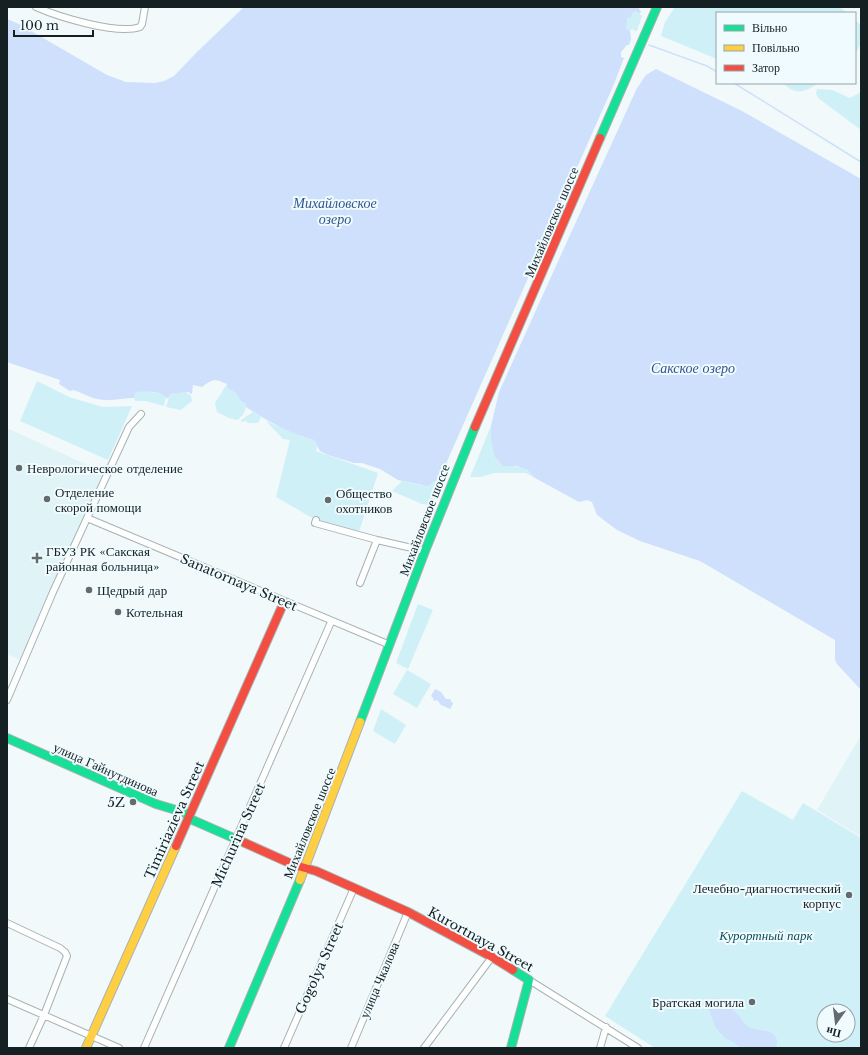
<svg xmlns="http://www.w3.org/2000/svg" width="868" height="1055" font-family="'Libre Baskerville',serif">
<rect width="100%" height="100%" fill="#f2f9fa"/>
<!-- built -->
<path fill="#e0f4f8" d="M7,428L105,473L20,660L7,654Z
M861,735V837L817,810Z"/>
<!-- green -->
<path fill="#cff0f7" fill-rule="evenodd" d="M675,7H840L847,13H717V59L661,36L665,22Z
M636,11L642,16L637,31H635L632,29L630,31L626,28L625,26L627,24V18Z
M855,20L861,25V43L855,55Z
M783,83H819C805,92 796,96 783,83Z
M817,89L832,90L850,98L861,92V130L818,98L816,93Z
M37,381L69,397L103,407L132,406L108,460L20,421Z
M227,384L241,398L242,402L246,404C246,411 243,416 237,420L229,418L217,412L215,403Z
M147,391L164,395L166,397L164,406L146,401H135L134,398L136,392Z
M186,392L191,396L192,401L181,410L166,407L170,394Z
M253,412L261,417L258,423H248L246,421L241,422V420Z
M266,421L301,436L314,440L317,446L316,451L378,473L359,532L316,520L276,497L290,440L283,439Z
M491,426L494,456L503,466C519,466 524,466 535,478L526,473H494L481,477H470Z
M448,459C445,475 441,491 431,505L422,504L392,491L402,481L421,485L436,480Z
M418,604L433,610L408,669L396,663Z
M407,670L431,684L417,708L393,694Z
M381,709L406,725L395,744L373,731Z
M742,791L793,820L803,803L861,838V1048H655L605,1016ZM824,1011H848V1035H824Z"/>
<!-- water -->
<path fill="#cee0fb" d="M244,7H638L641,12L639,14L636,11L632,14L631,17L627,18V24L626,28L630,31L631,39L629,45H627L621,52V57L624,58L614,84L448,459L436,480L428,486L398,480L380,469L362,463H354L328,455L320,451L314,440C289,433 267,421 246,407V404L242,402C237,396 239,393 229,389L227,384C215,378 212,379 202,387L193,385L192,394L188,392L170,394L168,399C161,391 146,391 136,392L134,398C122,398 109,402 98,399C90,398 81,392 73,390L70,391L59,384L60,380L7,362V19L19,24L107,75L126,82L155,83L164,81L174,76L197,52Z
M656,69L742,111L861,179V690L837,664L835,660V640L700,561L640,541L617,530L597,515L592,502L587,500L579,502L535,478L527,470L517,466H503L494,456L491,437V426L499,392L560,257L637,88L646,75Z
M435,689L441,692L446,699H450L453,704L450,709L441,705L437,700L434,701L433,698L431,696Z
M714,998C724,1001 733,1009 739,1016C742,1020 743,1023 747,1026C755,1032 769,1028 775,1036C778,1040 777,1044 776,1048H741L733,1042L725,1038L716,1028L708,1007L709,1002Z"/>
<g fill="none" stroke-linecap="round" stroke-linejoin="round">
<!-- stream -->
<path stroke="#cee0fb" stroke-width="1.5" d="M649,45L707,66L717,72
M734,83L861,162"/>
<!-- street casing -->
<g stroke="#a9b1b3" stroke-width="8">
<path id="street" d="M36,7C59,17 117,35 140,27L142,24L145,7
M87,518L390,645
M316,520L315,523L377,540L425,551
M360,583L377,540
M7,700L53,592L129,427L141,414
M7,923L60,948L65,952L67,956L44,1015L29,1048
M529,980L638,1048
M7,999L119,1048
M144,1048L331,622
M284,1048L354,888
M351,1048L408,912
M424,1048L492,957
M600,1048L606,1027"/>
</g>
<!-- fast casing -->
<g stroke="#a9b1b3" stroke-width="10">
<path id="fast" d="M600,138L657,7
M360,722L425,551L475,427
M7,738L156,804L186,813L188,818L245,843
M229,1048L300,880
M511,1048L529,980L513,970"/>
</g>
<!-- slow casing -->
<g stroke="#a9b1b3" stroke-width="10">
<path id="slow" d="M300,880L360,722
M86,1048L176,846"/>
</g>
<!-- jam casing -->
<g stroke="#a9b1b3" stroke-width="10">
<path id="jam" d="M475,427L600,138
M245,843L294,865L316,871L408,912L492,957L513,970
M176,846L284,602"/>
</g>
<!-- street -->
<use href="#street" stroke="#fdfefe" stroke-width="6"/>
<!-- fast -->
<use href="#fast" stroke="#16e098" stroke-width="8"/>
<!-- slow -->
<use href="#slow" stroke="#ffcf43" stroke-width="8"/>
<!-- jam -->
<use href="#jam" stroke="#f24e42" stroke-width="8"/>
</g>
<!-- markers -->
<g fill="#626c6e" stroke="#effbfe" stroke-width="1.5">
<circle cx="19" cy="468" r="4"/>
<circle cx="47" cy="499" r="4"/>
<circle cx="328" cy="500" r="4"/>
<path d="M35 552h4v4h4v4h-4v4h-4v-4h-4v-4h4z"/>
<circle cx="89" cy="590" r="4"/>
<circle cx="118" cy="612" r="4"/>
<circle cx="133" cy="802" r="4"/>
<circle cx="849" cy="895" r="4"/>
<circle cx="752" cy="1002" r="4"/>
</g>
<g text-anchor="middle" stroke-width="4" stroke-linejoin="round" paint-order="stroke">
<!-- street labels -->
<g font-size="13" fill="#152022" stroke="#effbfe">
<text transform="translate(551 222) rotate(-67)" y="5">Михайловское шоссе</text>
<text transform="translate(424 520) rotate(-69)" y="5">Михайловское шоссе</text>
<text transform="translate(239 582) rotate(23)" y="5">Sanatornaya Street</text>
<text transform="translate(106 769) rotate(24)" y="5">улица Гайнутдинова</text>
<text transform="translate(174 820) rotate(-66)" y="5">Timiriazieva Street</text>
<text transform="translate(309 823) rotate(-68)" y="5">Михайловское шоссе</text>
<text transform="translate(238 835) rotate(-66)" y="5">Michurina Street</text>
<text transform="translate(481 939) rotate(29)" y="5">Kurortnaya Street</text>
<text transform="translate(319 968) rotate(-66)" y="5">Gogolya Street</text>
<text transform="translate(379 980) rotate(-67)" y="5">улица Чкалова</text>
</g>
<!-- poi labels -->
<g font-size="13" fill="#152022" stroke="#effbfe" text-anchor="start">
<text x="27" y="473">Неврологическое отделение</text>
<text x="55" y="497">Отделение<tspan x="55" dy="15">скорой помощи</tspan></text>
<text x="336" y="498">Общество<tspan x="336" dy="15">охотников</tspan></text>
<text x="46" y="556">ГБУЗ РК «Сакская<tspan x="46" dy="15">районная больница»</tspan></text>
<text x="97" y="595">Щедрый дар</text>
<text x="126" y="617">Котельная</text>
<text x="125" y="807" text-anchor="end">5Z</text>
<text x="841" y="893" text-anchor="end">Лечебно-диагностический<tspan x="841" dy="15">корпус</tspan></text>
<text x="744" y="1007" text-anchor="end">Братская могила</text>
</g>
<!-- park labels -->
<g font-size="13" font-style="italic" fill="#0f4d59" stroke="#effbfe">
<text x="766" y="940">Курортный парк</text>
</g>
<!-- water labels -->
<g font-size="14" font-style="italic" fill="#32548e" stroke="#effbfe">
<text x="335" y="208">Михайловское<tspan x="335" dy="16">озеро</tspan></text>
<text x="693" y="373">Сакское озеро</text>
</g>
</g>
<!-- border -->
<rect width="868" height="1055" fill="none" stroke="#152022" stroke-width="16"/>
<!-- legend -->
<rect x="716" y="12" width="140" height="72" fill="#effbfe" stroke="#98a3a6"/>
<rect x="724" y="25" width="20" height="6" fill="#16e098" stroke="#98a3a6"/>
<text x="752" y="32" font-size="12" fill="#152022">Вільно</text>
<rect x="724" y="45" width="20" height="6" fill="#ffcf43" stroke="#98a3a6"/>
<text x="752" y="52" font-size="12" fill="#152022">Повільно</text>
<rect x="724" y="65" width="20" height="6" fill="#f24e42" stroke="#98a3a6"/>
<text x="752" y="72" font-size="12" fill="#152022">Затор</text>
<!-- north arrow -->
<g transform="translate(836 1023) rotate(194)"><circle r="19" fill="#effbfe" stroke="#98a3a6"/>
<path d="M0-3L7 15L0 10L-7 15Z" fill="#626c6e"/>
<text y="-6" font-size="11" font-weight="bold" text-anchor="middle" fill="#152022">Пн</text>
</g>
<!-- scale -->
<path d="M14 30v6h79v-6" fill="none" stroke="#152022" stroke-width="2"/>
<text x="20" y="30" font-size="12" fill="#152022" stroke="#effbfe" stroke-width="3" paint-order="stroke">100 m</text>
</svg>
